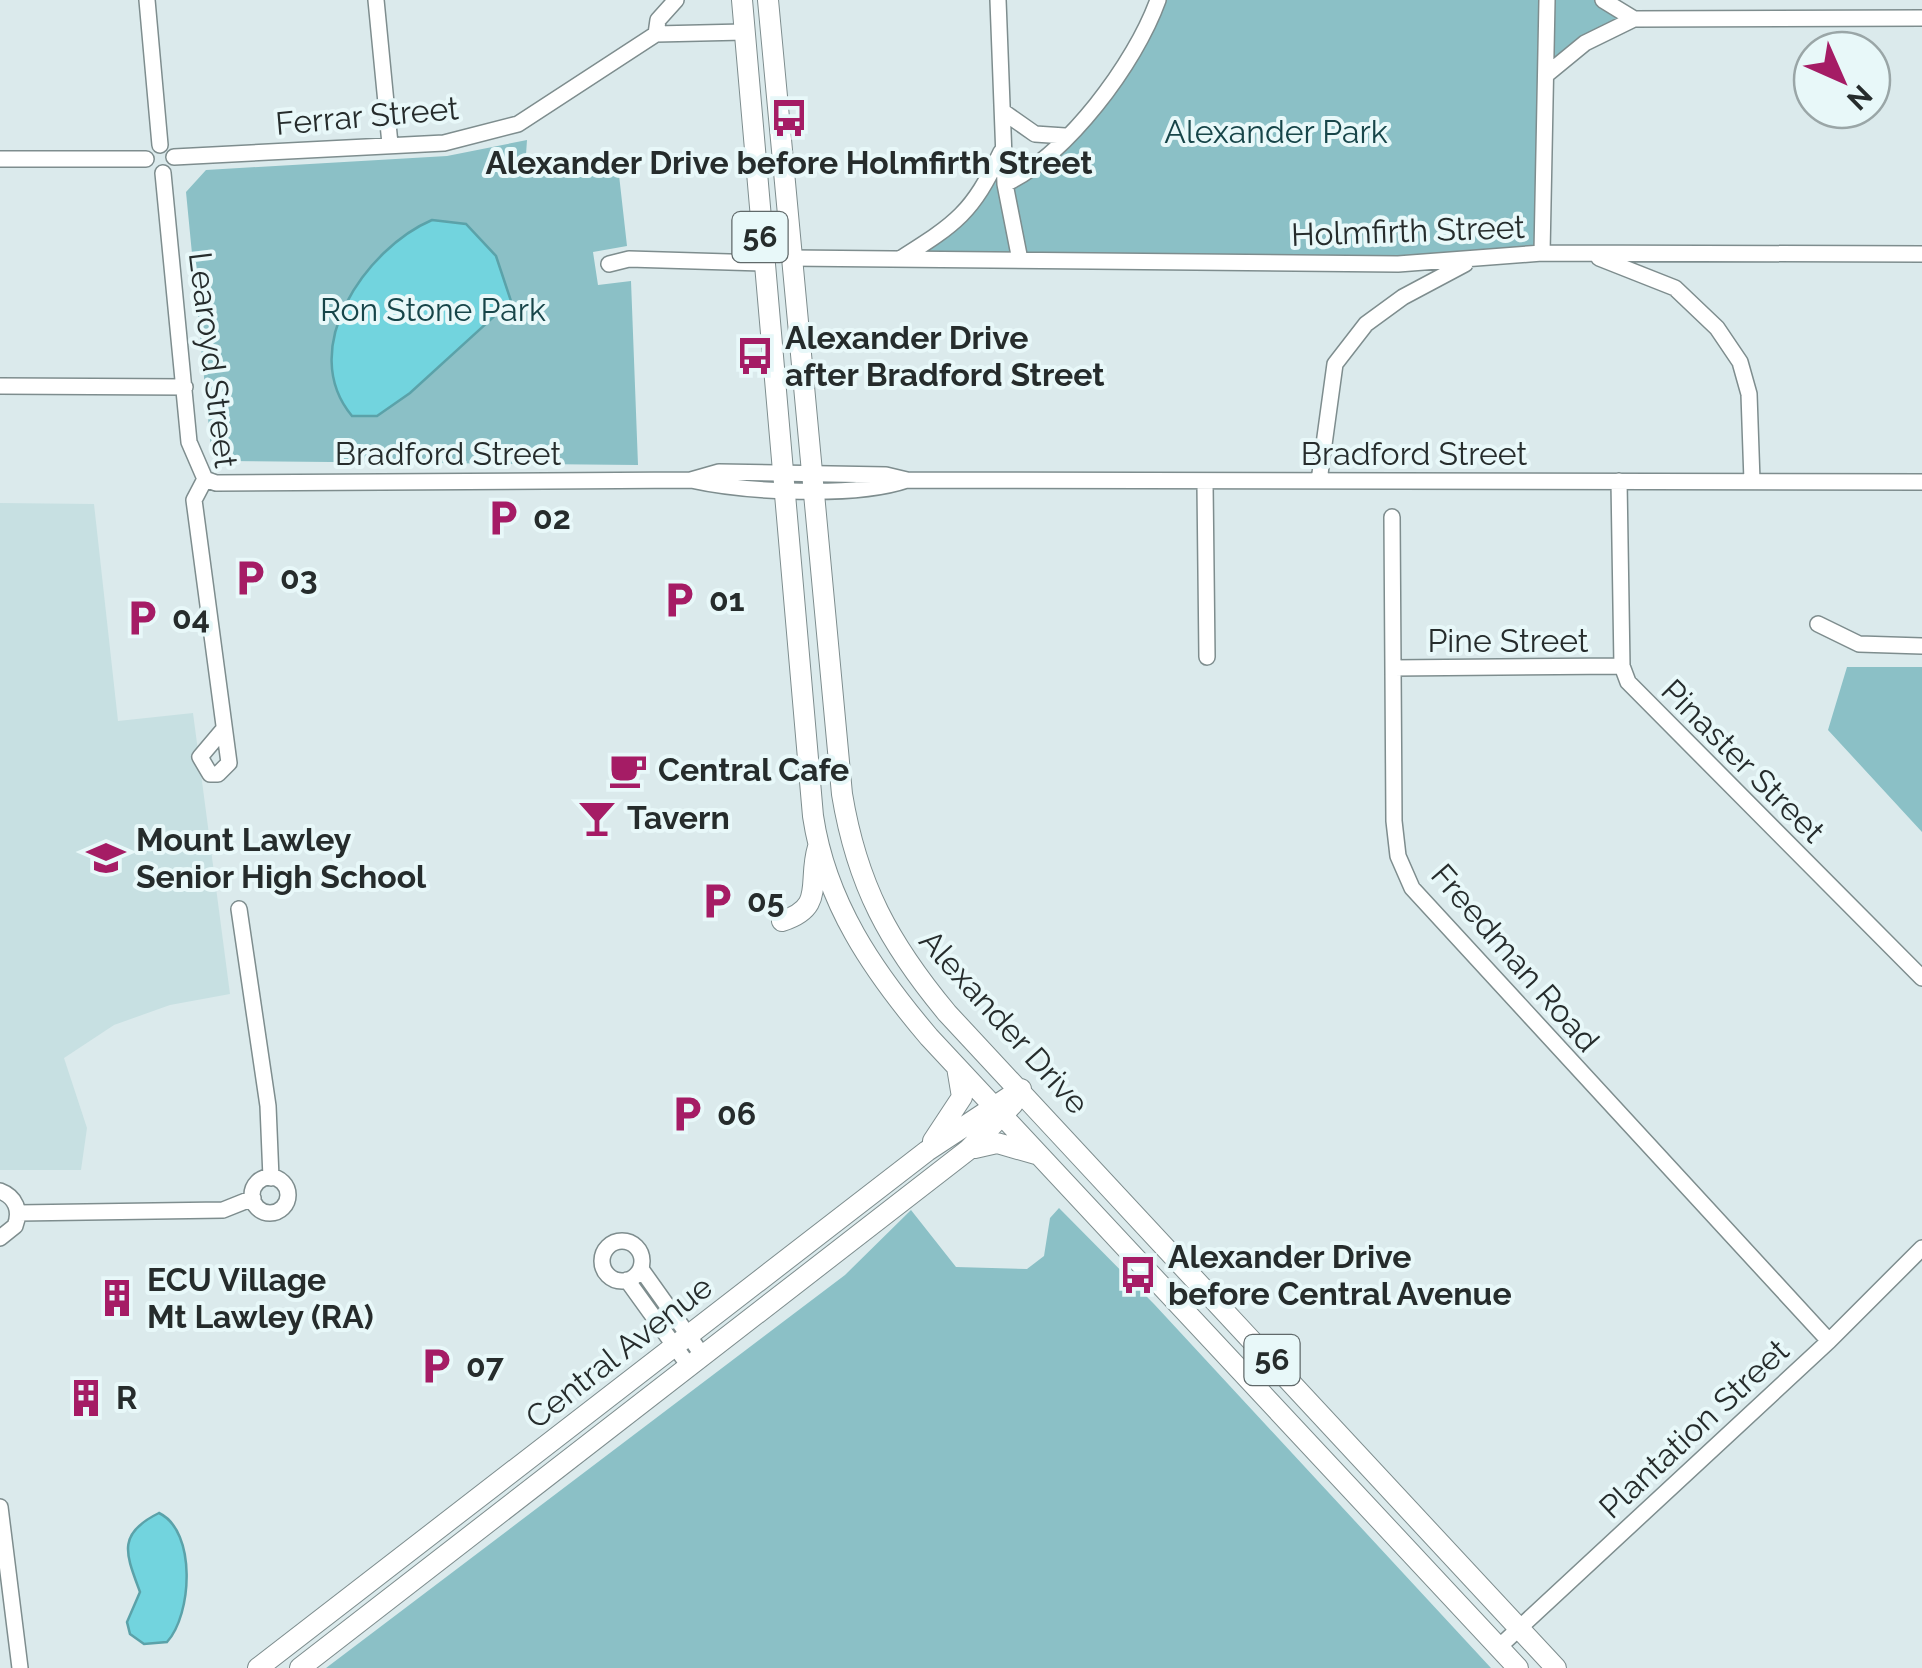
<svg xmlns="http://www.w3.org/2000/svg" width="1922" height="1668" font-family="Raleway,sans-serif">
<rect width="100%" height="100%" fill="#dbeaec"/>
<!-- built -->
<path fill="#c7e0e2" d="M0,503L94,504L118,721L193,713L230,994L170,1005L114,1025L64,1058L87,1128L81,1170H0Z"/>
<!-- green -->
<path fill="#8bc0c6" d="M1158,0H1603L1634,19L1546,75L1542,253L1473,260L897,261L942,232L1003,148L1005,183L1086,115Z
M527,140L525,169L619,175L627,246L593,252L598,285L631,281L638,465L223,461L211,449L186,192L206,170L447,156Z
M1847,667H1922V832L1828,730Z
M1059,1208L1154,1304L1491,1668H326L845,1275L911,1210L956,1267L1027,1269L1044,1256L1050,1218Z"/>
<!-- water -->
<path fill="#72d4de" stroke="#5ba2a9" stroke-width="2.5" d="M432,220L466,224L496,256L511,301L410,393L377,416H352C296,349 366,248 432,220Z
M159,1513C197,1531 192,1615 167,1642L144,1644L130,1634L127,1622L140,1592C126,1554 116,1534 159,1513Z"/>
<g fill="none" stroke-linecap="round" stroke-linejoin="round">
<!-- minor casing -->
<g stroke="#7e8d8e" stroke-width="18">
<path id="minor" d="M147,0L160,145
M376,0L390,144
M998,0L1005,184L1020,260
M1603,0L1634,19
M656,34L658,20L676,0
M1546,75L1585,43L1634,19L1922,18
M1005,113L1035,134L1065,136
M174,157L444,143L518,124L656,34L744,32
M0,159H146
M163,173L189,442L205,479
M1005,184C1067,155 1135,64 1158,0
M1542,253L1547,0
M790,258L1398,264L1542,253L1922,254
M1599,258L1675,288L1717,328L1740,362L1749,394L1752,481
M900,259C957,223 972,213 1001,152
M609,264L629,259L762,263
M0,386L185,387
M205,479L216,483L691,480C745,492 855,498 907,480
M205,479L194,500L229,763L218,774H210L200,757L222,731
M691,480L719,472L886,475L907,480L1922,482
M1319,481L1335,364L1366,324L1403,297L1465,264
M1619,481L1622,666L1628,682L1922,978
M1205,484L1207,657
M1392,517L1394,821L1398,856L1412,888L1829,1341
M1818,624L1859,644L1922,646
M1393,668L1622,666
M239,909L268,1106L271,1178
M252 1195a18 18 0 1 1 36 0a18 18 0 1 1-36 0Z
M0,1191C16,1197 21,1211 15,1226L0,1238
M18,1213L223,1210L253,1198
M602 1261a20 20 0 1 1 40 0a20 20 0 1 1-40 0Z
M641,1269L703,1356
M627,1280L689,1366
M0,1507L20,1668
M1500,1646L1829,1341L1922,1248"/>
</g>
<!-- major casing -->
<g stroke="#7e8d8e" stroke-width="22">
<path id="major" d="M742,0L813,816C826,903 873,971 929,1037L1518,1668
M768,0L842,794C857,885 889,943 947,1013L1556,1668
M782,921C826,907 807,883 818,847
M933,1141L962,1097L957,1067
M975,1148L997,1143L1039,1155
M258,1668L927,1151L1021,1089
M300,1668L968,1150L1013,1104"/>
</g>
<!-- minor -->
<use href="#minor" stroke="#fff" stroke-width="15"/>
<!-- major -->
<use href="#major" stroke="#fff" stroke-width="20"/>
</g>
<!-- icons -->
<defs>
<g id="bus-bare" transform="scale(3)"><path d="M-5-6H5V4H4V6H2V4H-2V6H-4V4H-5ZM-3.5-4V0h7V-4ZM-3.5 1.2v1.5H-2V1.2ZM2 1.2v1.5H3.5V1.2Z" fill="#a51c65" stroke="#e8f8f9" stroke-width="2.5" paint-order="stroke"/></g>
<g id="parking-bare" transform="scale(3)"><path d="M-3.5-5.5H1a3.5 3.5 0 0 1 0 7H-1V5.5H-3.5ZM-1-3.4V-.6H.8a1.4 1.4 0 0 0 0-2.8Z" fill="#a51c65" stroke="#e8f8f9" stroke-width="2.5" paint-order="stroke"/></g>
<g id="cafe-bare" transform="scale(3)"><path d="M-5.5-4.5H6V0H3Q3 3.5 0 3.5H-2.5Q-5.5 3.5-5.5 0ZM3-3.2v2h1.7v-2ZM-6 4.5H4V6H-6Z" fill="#a51c65" stroke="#e8f8f9" stroke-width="2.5" paint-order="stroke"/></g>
<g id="bar-bare" transform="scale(3)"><path d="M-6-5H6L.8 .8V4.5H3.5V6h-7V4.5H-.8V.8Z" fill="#a51c65" stroke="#e8f8f9" stroke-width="2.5" paint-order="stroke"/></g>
<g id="school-bare" transform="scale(3)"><path d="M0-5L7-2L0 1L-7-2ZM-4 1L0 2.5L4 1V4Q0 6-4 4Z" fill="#a51c65" stroke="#e8f8f9" stroke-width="2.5" paint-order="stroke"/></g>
<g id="building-bare" transform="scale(3)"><path d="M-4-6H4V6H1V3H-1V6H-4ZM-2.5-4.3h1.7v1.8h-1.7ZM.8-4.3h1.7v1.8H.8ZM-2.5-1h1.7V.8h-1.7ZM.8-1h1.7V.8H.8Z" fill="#a51c65" stroke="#e8f8f9" stroke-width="2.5" paint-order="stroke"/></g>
</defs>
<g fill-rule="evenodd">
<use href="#bus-bare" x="789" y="118"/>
<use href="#bus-bare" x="755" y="356"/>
<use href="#parking-bare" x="503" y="518"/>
<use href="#parking-bare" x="250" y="578"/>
<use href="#parking-bare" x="679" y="600"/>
<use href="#parking-bare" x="142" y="618"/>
<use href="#cafe-bare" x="628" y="770"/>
<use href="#bar-bare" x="597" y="818"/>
<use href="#school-bare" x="106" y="858"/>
<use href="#parking-bare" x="717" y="901"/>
<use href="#parking-bare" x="687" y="1114"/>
<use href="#bus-bare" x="1138" y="1275"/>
<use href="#building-bare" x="117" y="1298"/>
<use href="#parking-bare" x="436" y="1366"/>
<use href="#building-bare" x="86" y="1398"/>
</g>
<g text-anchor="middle" stroke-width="8" stroke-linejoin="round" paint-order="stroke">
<!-- shield labels -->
<g fill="#e8f8f9" stroke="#60696a" stroke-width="2.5">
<rect x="732.5" y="212" width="55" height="50" rx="8"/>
<rect x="1244.5" y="1335" width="55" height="50" rx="8"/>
</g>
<g font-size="30" font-weight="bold" fill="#262c2c">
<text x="760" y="247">56</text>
<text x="1272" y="1370">56</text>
</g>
<!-- street labels -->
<g font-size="32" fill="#262c2c" stroke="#e8f8f9">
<text transform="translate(367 116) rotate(-5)" y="11">Ferrar Street</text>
<text transform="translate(1408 231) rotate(-2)" y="11">Holmfirth Street</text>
<text transform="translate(213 360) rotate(83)" y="11">Learoyd Street</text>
<text x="448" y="465">Bradford Street</text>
<text x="1414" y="465">Bradford Street</text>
<text x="1508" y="652">Pine Street</text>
<text transform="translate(1743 761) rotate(45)" y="11">Pinaster Street</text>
<text transform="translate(1515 958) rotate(49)" y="11">Freedman Road</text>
<text transform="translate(1004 1022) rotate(48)" y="11">Alexander Drive</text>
<text transform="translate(619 1352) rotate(-38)" y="11">Central Avenue</text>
<text transform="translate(1694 1429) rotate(-43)" y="11">Plantation Street</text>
</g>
<!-- park labels -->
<g font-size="32" fill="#174549" stroke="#e8f8f9">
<text x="1276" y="143">Alexander Park</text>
<text x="433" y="321">Ron Stone Park</text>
</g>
<!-- poi labels -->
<g font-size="32" font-weight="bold" fill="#262c2c" stroke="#e8f8f9" text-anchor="start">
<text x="789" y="174" text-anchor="middle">Alexander Drive before Holmfirth Street</text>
<text x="785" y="349">Alexander Drive<tspan x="785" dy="37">after Bradford Street</tspan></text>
<text x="533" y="529">02</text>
<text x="280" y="589">03</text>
<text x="709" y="611">01</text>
<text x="172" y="629">04</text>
<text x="658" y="781">Central Cafe</text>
<text x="627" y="829">Tavern</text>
<text x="136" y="851">Mount Lawley<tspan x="136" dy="37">Senior High School</tspan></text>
<text x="747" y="912">05</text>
<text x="717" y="1125">06</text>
<text x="1168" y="1268">Alexander Drive<tspan x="1168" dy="37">before Central Avenue</tspan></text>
<text x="147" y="1291">ECU Village<tspan x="147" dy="37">Mt Lawley (RA)</tspan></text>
<text x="466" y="1377">07</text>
<text x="116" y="1409">R</text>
</g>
</g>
<!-- north arrow -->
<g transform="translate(1842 80) rotate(135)"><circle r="48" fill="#e8f8f9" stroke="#9aa6a7" stroke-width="2.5"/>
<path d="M0-8L18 38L0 25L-18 38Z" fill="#a51c65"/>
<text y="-15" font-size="28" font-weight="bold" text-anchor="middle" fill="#262c2c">N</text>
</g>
</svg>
